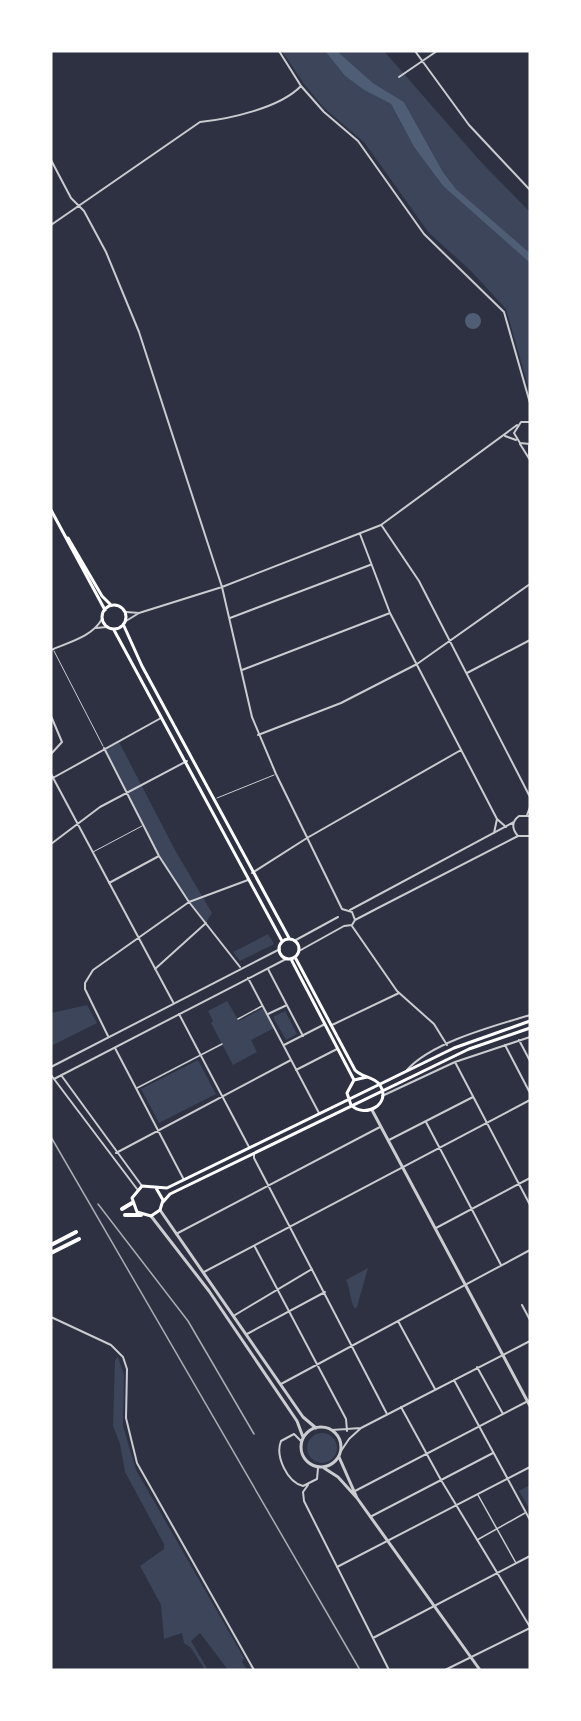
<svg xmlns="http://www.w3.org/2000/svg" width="581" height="1721" font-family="'DM Sans',sans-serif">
<rect width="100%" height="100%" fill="#2d3142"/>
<!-- green -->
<path fill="#3c4559" d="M282,51H325L345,76L364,90L391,104L414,147L443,186L530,263V393L506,309L471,271L429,233L364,142L324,108L304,84Z
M337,51H384L481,162L530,212V253L456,189L443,172L404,102L373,83Z
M118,740L175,850L212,913L206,923C164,869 133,810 104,748Z
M268,934L274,944L240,961L233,952Z
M227,1001L239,1021L263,1008L274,1028L251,1040L257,1052L233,1065L211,1023L213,1021L208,1011Z
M87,1005L97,1023L51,1046V1013Z
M285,1011L297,1034L286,1040L273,1017Z
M198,1060L216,1094L159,1123L141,1089Z
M368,1268L357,1307L355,1309C349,1299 351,1290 346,1280Z
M118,1357L124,1375L123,1426L136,1470L244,1658L242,1662L247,1670H228L200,1633L191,1641L208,1670H205L191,1648L184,1643L182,1633L164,1639L161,1605L140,1566L164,1549V1544L125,1472L120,1444L113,1426L115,1360Z
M307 1448a15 15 0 1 1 30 0a15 15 0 1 1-30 0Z
M530,1485V1510L519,1491Z"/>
<!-- water -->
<path fill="#4f5d75" d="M325,51H337L373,83L404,102L443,172L456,189L530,253V263L443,186L414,147L391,104L364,90L345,76Z
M465 321a8 8 0 1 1 16 0a8 8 0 1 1-16 0Z"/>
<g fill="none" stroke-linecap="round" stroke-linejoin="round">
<!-- service -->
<path stroke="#caccd0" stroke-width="1" d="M54,651L103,746
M217,798L274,775
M93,852L142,826"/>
<!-- pedestrian -->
<path stroke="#caccd0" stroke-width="1.5" d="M238,1019L262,1006
M137,1088L222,1044
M478,1495L516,1563
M477,1540L525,1513"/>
<!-- minor -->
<path stroke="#caccd0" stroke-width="2" d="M279,51L301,86L324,112L358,141L424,234L504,312L530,403
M415,51L469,125L530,190
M399,77L437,51
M51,160L71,198L84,211L106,252L139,332L222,587L252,717L276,774L342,909
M51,225L200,122C229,119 280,108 301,86
M530,422H521L514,433L520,443L530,444
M505,436L516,440
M520,444L530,460
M529,455V444
M382,526L419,581L530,797
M360,534L390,613L497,819L506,827
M126,612L139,613
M230,618L370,565
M126,621L139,613L222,587L381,525L517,425
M96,628L107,627
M51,650C69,642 92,637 102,619
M242,670L390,613
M467,673L530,640
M51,716L62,742L51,754
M258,735L341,703L417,664L530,584
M104,748L159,856L189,902L240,967
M51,774L173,1002
M51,779L161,718
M527,815L530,807
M530,816H519C511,822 512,829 518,836H530
M494,833L497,819
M51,844L100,807L187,761
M252,873L307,838L461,750
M109,883L159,856
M342,909L352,912L355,920
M350,910L514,822
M352,925L355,920L376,909L518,836
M352,926L397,991L434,1024L447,1045
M294,941L338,917
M299,951L344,926L352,925
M155,969L206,923
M268,969L303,1036
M248,978L319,1113
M179,1014L249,1147
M268,1014L287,1005
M332,1025L399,993
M108,1036L85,989V983L93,970L189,902L248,880
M519,1040L530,1061
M284,1045L325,1024
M505,1045L530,1093
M115,1048L184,1180
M455,1062L530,1205
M51,1067L280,949
M296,1070L337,1049
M407,1070C432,1042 494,1026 530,1015
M51,1075L137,1189
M61,1075L142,1186
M54,1079L286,959
M382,1096L455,1062L530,1037
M426,1122L501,1265
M389,1140L473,1097
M116,1153L291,1060
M254,1153V1158L387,1414
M436,1228L530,1178
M176,1234L380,1127
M255,1247L346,1419L347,1431
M204,1272L530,1100
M522,1305L530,1320
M235,1315L312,1269
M51,1317L111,1345L123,1357L127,1369L126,1418L137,1463L254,1670
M398,1321L435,1389
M247,1334L325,1292
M477,1367L503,1414
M454,1380L530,1520
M281,1384L530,1250
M401,1407L441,1480L530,1627
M332,1430L361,1428
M302,1442L294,1434L281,1441C275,1456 287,1482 303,1486L317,1479L318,1468
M341,1451L349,1439L361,1428L530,1341
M308,1485L303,1492L304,1501L389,1670
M355,1491L530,1400
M370,1517L493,1453
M337,1567L530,1467
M373,1638L530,1556
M445,1670L530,1628"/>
<!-- tertiary -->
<path stroke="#caccd0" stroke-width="3" d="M372,1110L530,1406
M160,1210L303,1417L316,1428
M151,1216L209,1291L297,1421L303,1437
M301 1447a20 20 0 1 1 40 0a20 20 0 1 1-40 0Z
M339,1457L357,1498
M324,1468L338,1477L357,1498L480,1670"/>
<!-- secondary -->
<path stroke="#fff" stroke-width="3" d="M51,510L105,610
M68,538L102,596L111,605
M102 617a12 12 0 1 1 24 0a12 12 0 1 1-24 0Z
M124,626L142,666L289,938
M114,630L282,941
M279 949a10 10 0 1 1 20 0a10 10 0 1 1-20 0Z
M296,959L355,1070C362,1078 374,1076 380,1085C392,1104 365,1119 351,1105L347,1093L354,1080L367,1077
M292,961L354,1080
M156,1188L163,1200L160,1210L151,1216L137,1212L132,1198L142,1186L167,1188L454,1048L530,1021
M163,1202L170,1194L469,1049L530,1028"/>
<!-- trunk -->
<path stroke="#fff" stroke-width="4" d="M122,1209L132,1203
M125,1215H141
M51,1245L76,1232
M51,1253L79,1239"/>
<!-- rail -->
<path stroke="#abadb3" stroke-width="1.5" d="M51,1137L360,1670
M98,1204L188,1321L254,1434"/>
</g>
<!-- border -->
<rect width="581" height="1721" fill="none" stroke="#ffffff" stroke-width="105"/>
</svg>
